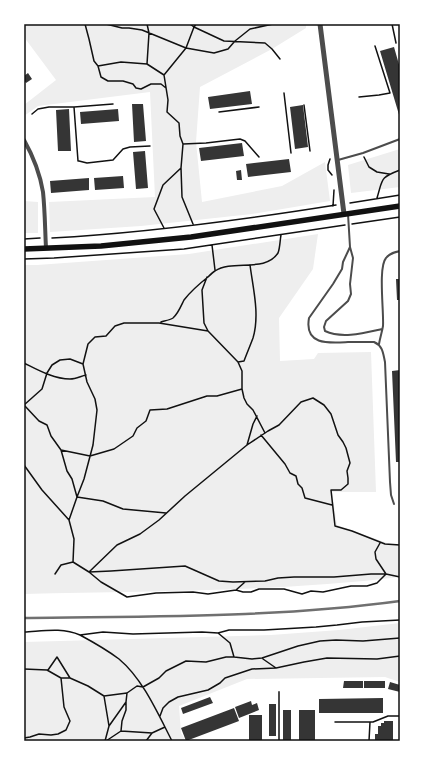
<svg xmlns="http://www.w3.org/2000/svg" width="424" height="765" font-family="'Alegreya Sans',sans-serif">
<rect width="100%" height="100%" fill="#fff"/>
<!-- green -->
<path fill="#eee" d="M24,24H306V28L272,49L200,87L196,142L202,202L282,186L325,162L330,201L252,214L141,226L50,232L49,202L155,197L150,92L38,106L24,116V105L56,80L24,37Z
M400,149V187L351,193L348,165Z
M24,201L38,202V233H24Z
M318,234L313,269L279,318L280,361L314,359L318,353L371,352L376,492H332L337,525L390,544H400V577C276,592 149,591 24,594V265H37L189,254Z
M400,623V682L385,677L247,679L179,706L181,733L186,741H24V642L271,635L339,630Z"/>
<!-- building -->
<path fill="#353535" d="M394,47L400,68V118L380,51Z
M28,73L32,79L26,83L24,80V76Z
M250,91L252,104L210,109L208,97Z
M132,104H143L146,141L134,142Z
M303,105L308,147L295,149L290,107Z
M69,109L71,151H58L56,110Z
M118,109L119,121L81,124L80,112Z
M242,143L244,156L201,161L199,148Z
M145,151L148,188L136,189L133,152Z
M289,159L291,172L248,177L246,164Z
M241,170L242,180H237L236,171Z
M123,176L124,188L95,190L94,178Z
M89,178V190L51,193L50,181Z
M396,279H400V300H397Z
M400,370V462H396L392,371Z
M344,681H363V688H343Z
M364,681H385V688H364Z
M390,682L400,685V692L388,689Z
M210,697L213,703L183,714L181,708Z
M383,698V713H319V699Z
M251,701L252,705L257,703L259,710L239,718L235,707Z
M269,704H276V736H269Z
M234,708L239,721L186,741L181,728Z
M283,710H291V740H283Z
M299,710H315V741H299Z
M249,715H262V741H249Z
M384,721H393V741H375V734H378V726H381V723H384Z"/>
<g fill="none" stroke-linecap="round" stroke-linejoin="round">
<!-- path -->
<path stroke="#111" stroke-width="1.5" d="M85,24L89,39L94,61L98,66L121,62L147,64
M106,24L122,28H129L142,30L186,48L214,53L228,49L235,41L250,29L273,24
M147,24L149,33L147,64L164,75L168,100L167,112L179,123L180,136L183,144L181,168L182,197L193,224
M190,24L194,27L224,41L265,43L272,49L280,59
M392,24L396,43
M98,66L101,77L108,81H123L133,84L136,88L141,89L151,84H161L166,88
M164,75L186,48L194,27L196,24
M284,93L291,153
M359,97L379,95L390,93L375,46
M304,105L310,151
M219,112L259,107
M32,114L38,109L49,107H74
M183,144L206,143L240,139L245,141L259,157
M364,157L369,167L377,172L389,174
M330,159L328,165V170L332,175
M78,161L74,107L113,104
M79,161L87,163L113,160L123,149L130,147L150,146
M377,198C383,179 379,178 400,170
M350,203L400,195
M333,206L334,190
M352,224L400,217
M164,228L154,209L163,185L181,168
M52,238C147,233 242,220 336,205
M24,239L40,238
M212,245L215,270
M24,259L54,258L184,249L345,225
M207,277L202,290L204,323L208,331L238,362L242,371V389L244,398L247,404L253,410L265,433
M161,322C164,321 170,320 173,318C178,314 181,306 184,300C191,291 199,284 208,277C210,275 213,272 215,271C233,259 265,273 278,253C280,248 280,240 281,235
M238,362L244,361C247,353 250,346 253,338C260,315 253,288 250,265
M24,363C38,370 54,379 70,379C76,379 81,376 86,375
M24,405L39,421L47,425L51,436L61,450L67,471L72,479L77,497L69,520
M24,405L42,389L47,373L52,365L60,360L70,359L83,364
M261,435L285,464L290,473L296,476L298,484L302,488L305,498L332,505
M247,445L253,424L257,416
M61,450L90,456L114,449L133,436L137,428L146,421L150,410L167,409L207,396H217L242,389
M24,465L42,490L69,520L74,539L73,562L89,572L101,582L127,597L156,593L193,592L208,594L236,590L243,592H251L259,589H284L302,594L311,591L323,592L351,586H367L377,583L386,574L400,577
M166,513L123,509L103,501L77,497L84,479L93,445L97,410L95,399L87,382L83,364L88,344L95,337L106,336L115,326L124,323H159L208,331
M380,543L375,552L376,559L386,574
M89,572L117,545L140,534L159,520L185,496L247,445L268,431L279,425L301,402L313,398L324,405L331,414L338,435L343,442L346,448L350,463L347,471L348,478V484L341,490H331L335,526L352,531L385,544L400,545
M89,572L111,571L185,566L219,581L233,582L265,581L278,578L294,577H334L371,574H386
M55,574L61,565L73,562
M236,590L245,582
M24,632C43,631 62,627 80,635C93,642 107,650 119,659C143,679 158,714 172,741
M218,633L230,643L234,657
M80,635L103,632L133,634L202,632L218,633L229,630H264L316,627L337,625L362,622L400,620
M263,659L276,668
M24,669L47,670L61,678H70L88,686L104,696L127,693L137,686L143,687L159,678L166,671L186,661L206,662L226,657H234L252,659L262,658L298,646L320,641L336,640L363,641L400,638
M48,670L57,657L70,678
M127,693L126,702V710L122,721L121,731L152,733
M104,696L109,726
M160,716L163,708L169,702L178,697L208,690L220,683L225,678L252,669L276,668L304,662L327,658L377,659L400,656
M335,722H373L388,716H400
M24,738L30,737L39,734L51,735L58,734L66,730L70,721L64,707L61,678
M105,741L109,726L126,702
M106,741L121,731
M146,741L152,733L165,727
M369,741L370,722"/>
<!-- service -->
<path stroke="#4c4c4c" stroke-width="2" d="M338,160L363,153L400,139
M348,214L350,247L353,258L350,284L351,294L348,301L326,321L324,327L325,331C342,339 364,333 382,329
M350,247L343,262L342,269L333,284L309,318C304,346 330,343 348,342C357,342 365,342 374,342C383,346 383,353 385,362L390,482L391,495L394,504
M379,344C380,338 382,332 383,326C384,312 378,267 386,258C390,253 395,252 400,251
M279,692V741"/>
<!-- minor -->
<path stroke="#4c4c4c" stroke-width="4" d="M24,140C33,156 40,174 43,192C45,211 45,230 46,248"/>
<!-- tertiary -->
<path stroke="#4c4c4c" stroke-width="5" d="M320,24L344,214"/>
<!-- secondary -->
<path stroke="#111" stroke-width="5.5" d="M24,249L101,246L191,237L400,206"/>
<!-- rail -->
<path stroke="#707070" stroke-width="2.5" d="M24,618C149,616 276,618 400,601"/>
</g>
<!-- border -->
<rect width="424" height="765" fill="none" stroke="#ffffff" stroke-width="50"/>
<rect x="25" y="25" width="374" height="715" fill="none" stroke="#111" stroke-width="1.5"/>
</svg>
